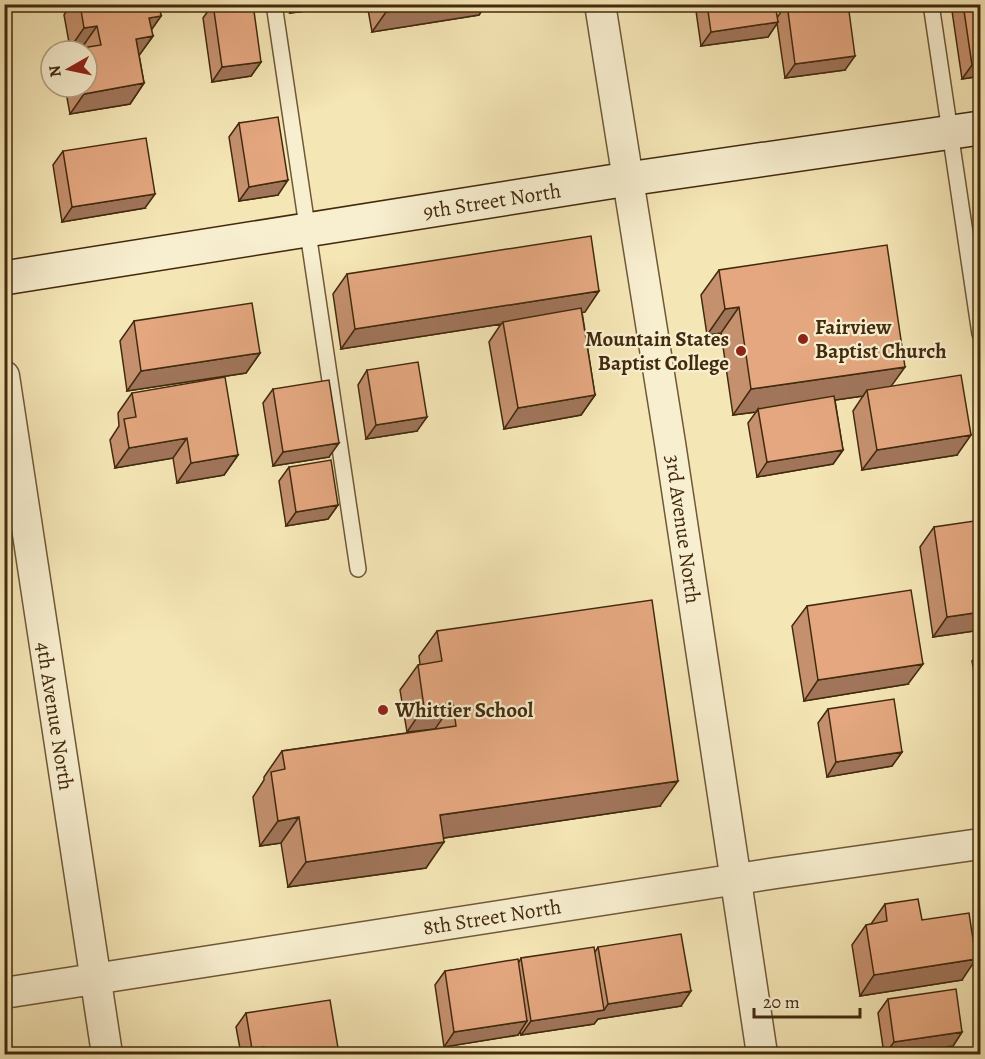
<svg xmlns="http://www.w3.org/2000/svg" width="985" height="1059" font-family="Alegreya,serif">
<rect width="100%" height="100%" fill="#f5e6b6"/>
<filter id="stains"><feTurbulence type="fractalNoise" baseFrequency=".00333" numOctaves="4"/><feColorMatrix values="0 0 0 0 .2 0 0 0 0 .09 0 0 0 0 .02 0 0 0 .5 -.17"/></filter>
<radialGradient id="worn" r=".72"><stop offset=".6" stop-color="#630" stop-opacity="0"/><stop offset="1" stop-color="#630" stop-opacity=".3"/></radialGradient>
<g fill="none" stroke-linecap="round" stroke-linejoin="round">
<!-- lane casing -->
<g stroke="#6f5937" stroke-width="18">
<path id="lane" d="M274,4L358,569
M931,4L980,334"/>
</g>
<!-- street casing -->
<g stroke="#6f5937" stroke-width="33">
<path id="street" d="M600,4L670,443L762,1054
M4,376L107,1054
M4,993L776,873L980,844"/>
</g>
<!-- secondary casing -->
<g stroke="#422a0d" stroke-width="36">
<path id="secondary" d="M4,278L628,179L980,128"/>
</g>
<!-- lane -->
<use href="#lane" stroke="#f8efd0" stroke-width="15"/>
<!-- street -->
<use href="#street" stroke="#f8efd0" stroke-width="30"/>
<!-- secondary -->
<use href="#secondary" stroke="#f8efd0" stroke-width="33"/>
</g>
<!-- wall -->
<path fill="#c4906e" stroke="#422a0d" stroke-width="1.5" d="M71,4H159L161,16L151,30L153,36L139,55L144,83L130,104L70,114L65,87H87V51H75L76,49L83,48V46L70,48L64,15Z
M213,4L261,62L251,76L212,82L203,18Z
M288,4H317L313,10L290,13Z
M367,4H486L479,15L372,32Z
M695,4H775L777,18L786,4L845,70L785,78L777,23L768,37L701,46Z
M956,4H981V76L962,79L952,11Z
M239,123L278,195L239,201L229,137Z
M63,151L145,208L62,222L53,165Z
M719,270L891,386L957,455L862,470L853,411L863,396L835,400L843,450L833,464L757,477L748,423L756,412L733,415L721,333L707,335L701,295Z
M347,274L585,312H582L595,395L581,415L504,429L489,342L501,324L341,349L333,294Z
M134,321L260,353L246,373L127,391L120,341Z
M367,370L417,431L366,439L358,385Z
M273,389L329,457L273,466L263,403Z
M132,393L238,455L224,475L177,483L173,458L115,468L110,440L119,426L118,413Z
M289,467L338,505L328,519L286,526L279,481Z
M934,527L981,630L933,637L920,547Z
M807,606L908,684L804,701L792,626Z
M437,631L660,806L444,838L426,868L288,887L281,843L260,846L253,797L264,780V777L282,751L435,729L407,732L400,690L418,665L420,664L419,656Z
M981,653V688L977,689L972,661L978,654Z
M828,709L902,752L892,766L827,777L818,723Z
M979,713H981V761L974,721Z
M885,904L962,980L860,996L852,945L866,925L871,924Z
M598,947L681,1006L598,1019L594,1024L521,1035L520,1031L518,1035L444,1047L435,985L445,971L519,962L521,958L595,952Z
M888,999L962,1032L953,1046L895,1054H884L878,1013Z
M246,1013L339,1054H241L236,1027Z"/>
<!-- shaded-wall -->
<path fill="#a0755a" stroke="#422a0d" stroke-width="1.5" d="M302,4H317L313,10L290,13L295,6Z
M431,4H486L479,15L372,32L386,12Z
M161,16L147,36L149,18Z
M778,22L768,37L701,46L711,32Z
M97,26L83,46L70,48L84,28Z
M153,36L138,57L136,39Z
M855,56L845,70L785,78L795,64Z
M261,62L251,76L212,82L222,67Z
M981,63V76L962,79L972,65Z
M144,83L130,104L70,114L84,94Z
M288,180L278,195L239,201L249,187Z
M155,194L145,208L62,222L72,207Z
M599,291L585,312L504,324L503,322L501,324L341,349L355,329Z
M739,307L721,333L707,335L725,309Z
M260,353L246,373L127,391L141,371Z
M905,367L887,392L867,390L863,396L758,411V409L756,412L733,415L751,389Z
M595,395L581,415L504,429L518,408Z
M427,417L417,431L366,439L376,425Z
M971,435L957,455L862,470L877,450Z
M187,438L173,458L115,468L129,448Z
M339,443L329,457L273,466L283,452Z
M843,450L833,464L757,477L767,462Z
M238,455L224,475L177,483L191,463Z
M338,505L328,519L286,526L296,512Z
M981,612V630L933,637L947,617Z
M923,664L908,684L804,701L818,680Z
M453,703L435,729L407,732L424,707Z
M902,752L892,766L827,777L836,762Z
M678,781L660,806L423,841L440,815Z
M299,817L281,843L260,846L278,821Z
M444,842L426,868L288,887L306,862Z
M976,959L962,980L860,996L874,975Z
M691,991L681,1006L598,1019L594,1024L521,1035L531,1021L604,1010L608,1004Z
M527,1021L518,1035L444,1047L454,1032Z
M962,1032L953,1046L895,1054H885L894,1042Z
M264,1047L259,1054H248L252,1049Z"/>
<!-- building -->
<path fill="#e4a780" stroke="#422a0d" stroke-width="1.5" d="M80,4H159L161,16L149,18L153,36L136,39L144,83L84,94L83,87H87V51H76V49L101,45L97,26L84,28Z
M213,4H253L261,62L222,67Z
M385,4H431L386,12Z
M707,4H775L778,22L711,32Z
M787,4H848L855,56L795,64Z
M963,4H981V63L972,65Z
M278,117L288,180L249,187L239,123Z
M146,138L155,194L72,207L63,151Z
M591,236L599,291L355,329L347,274Z
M887,245L905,367L751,389L739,307L725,309L719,270Z
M252,303L260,353L141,371L134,321Z
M581,308L595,395L518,408L503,322Z
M418,362L427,417L376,425L367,370Z
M961,375L971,435L877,450L867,390Z
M225,377L238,455L191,463L187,438L129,448L124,419L136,417L132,393Z
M329,380L339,443L283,452L273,389Z
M834,396L843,450L767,462L758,409Z
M331,460L338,505L296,512L289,467Z
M981,520V612L947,617L934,527Z
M911,590L923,664L818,680L807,606Z
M652,600L678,781L440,815L444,842L306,862L299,817L278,821L271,772L285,769L282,751L456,726L453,703L424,707L418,665L442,661L437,631Z
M981,653V672L978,654Z
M894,699L902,752L836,762L828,709Z
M918,899L922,920L969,913L976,959L874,975L866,925L887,921L885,904Z
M681,934L691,991L608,1004L598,947Z
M594,947L604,1010L531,1021L521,958Z
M518,959L527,1021L454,1032L445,971Z
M956,989L962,1032L894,1042L888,999Z
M330,1000L339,1054H265L264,1047L252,1049L246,1013Z
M424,1048L425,1054H383Z
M961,1050L962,1054H934Z"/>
<!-- markers -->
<g fill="#8f2418" stroke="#f8efd0" stroke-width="2">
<circle cx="803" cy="339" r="6"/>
<circle cx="741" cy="351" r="6"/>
<circle cx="383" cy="710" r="6"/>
</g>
<g text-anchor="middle" stroke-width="4.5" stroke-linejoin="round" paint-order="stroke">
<!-- street labels -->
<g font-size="21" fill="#422a0d" stroke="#f8efd0">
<text transform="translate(492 201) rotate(-9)" y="7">9th Street North</text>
<text transform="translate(683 529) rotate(82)" y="7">3rd Avenue North</text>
<text transform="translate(55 716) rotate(81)" y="7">4th Avenue North</text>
<text transform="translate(492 917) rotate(-9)" y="7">8th Street North</text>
</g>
<!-- poi labels -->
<g font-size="21" font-weight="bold" fill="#422a0d" stroke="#f8efd0" text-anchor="start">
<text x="815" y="334">Fairview<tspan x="815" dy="24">Baptist Church</tspan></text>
<text x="729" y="346" text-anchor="end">Mountain States<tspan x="729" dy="24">Baptist College</tspan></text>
<text x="395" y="717">Whittier School</text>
</g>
</g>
<!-- margin -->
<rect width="985" height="1059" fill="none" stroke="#f5e6b6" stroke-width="24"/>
<rect x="6" y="6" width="973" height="1047" fill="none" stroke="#422a0d" stroke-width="3"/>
<rect x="12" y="12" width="961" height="1035" fill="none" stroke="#422a0d" stroke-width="1.5"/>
<!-- north arrow -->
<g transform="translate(69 69) rotate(261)"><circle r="28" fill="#f8efd0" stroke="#afa082" stroke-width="1.5"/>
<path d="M0-4.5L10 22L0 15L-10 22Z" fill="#8f2418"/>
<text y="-9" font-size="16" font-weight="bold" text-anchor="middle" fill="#422a0d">N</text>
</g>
<!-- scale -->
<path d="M754 1008v9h106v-9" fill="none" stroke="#422a0d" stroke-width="3"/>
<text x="763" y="1008" font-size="18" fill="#422a0d" stroke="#f8efd0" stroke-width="4.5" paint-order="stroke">20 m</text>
<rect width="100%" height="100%" filter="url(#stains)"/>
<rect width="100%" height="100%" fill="url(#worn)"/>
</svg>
